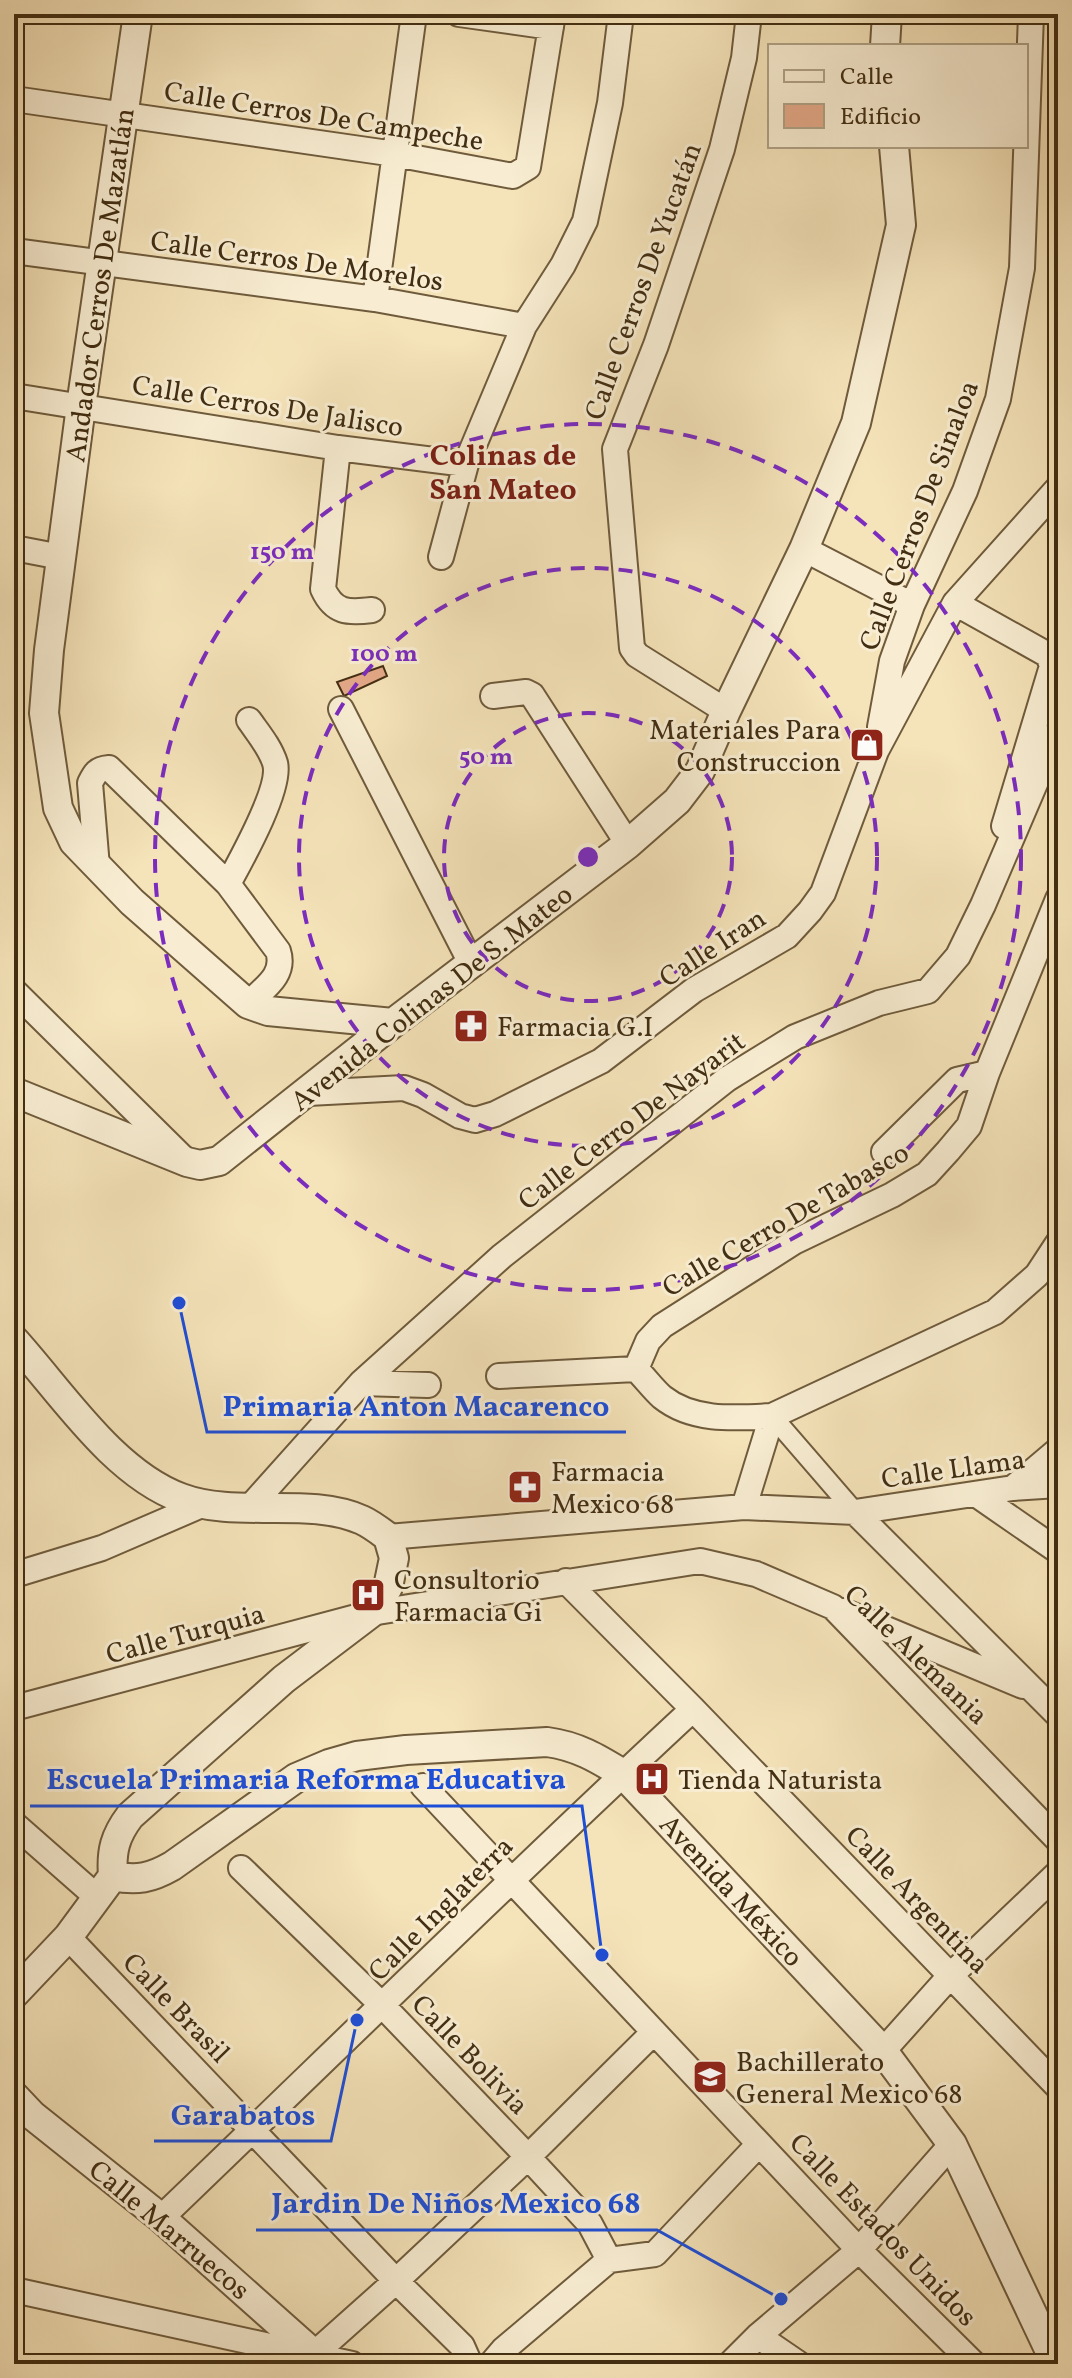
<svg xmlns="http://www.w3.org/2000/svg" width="1072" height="2378" font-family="Vollkorn,serif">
<rect width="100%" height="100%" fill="#f5e3b9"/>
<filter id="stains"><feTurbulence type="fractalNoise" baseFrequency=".0025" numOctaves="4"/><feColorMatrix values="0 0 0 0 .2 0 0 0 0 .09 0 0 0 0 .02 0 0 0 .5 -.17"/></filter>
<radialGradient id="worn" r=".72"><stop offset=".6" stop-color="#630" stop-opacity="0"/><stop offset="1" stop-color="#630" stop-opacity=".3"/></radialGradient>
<!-- building -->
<path fill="#e4a988" stroke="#422e12" stroke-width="2" d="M383,666L387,676L344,696L337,682Z"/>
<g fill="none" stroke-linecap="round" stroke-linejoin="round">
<!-- pedestrian casing -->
<g stroke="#6f5b3c" stroke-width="22">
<path id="pedestrian" d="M772,1416L855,1512"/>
</g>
<!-- minor casing -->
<g stroke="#6f5b3c" stroke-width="28">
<path id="minor" d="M459,14L551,27
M14,99L395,154L513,176L528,167L553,14
M14,251L375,299L524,326
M375,299L414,14
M14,396L338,448L466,464
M338,448L323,589C334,613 348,613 372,610
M14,548L61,557
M804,549L912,605
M441,557L466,464L524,326L563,265L585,221L610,103L621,14
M955,603L1048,655L1052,666L1004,826
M493,696L526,692L532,695L628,844
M341,709L472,965
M726,711L637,655L632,648L615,449L656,345L722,149L744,58L749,14
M880,727L892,661L912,605L965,491L998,399L1022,268L1031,14
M97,867L90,783C95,773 97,769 109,768L228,884L278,951C286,975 264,988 248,1004
M228,884C241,860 282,787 275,763C270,747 258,733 249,720
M14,991L183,1158
M308,1093L404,1088L423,1095L460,1116L475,1120L495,1114L601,1061L694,990L787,936L810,911L823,893L876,751L955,603L1058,488
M884,1152L957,1080L987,1073
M636,1369L648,1341L662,1326L794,1242L892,1195L927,1174L948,1151L969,1126L987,1073L1058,899
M636,1369C645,1378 653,1389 662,1397C693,1422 736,1418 772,1416
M499,1376L636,1369
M361,1383L428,1385
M1013,1488L1058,1450
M977,1495L1058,1551
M250,1507L361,1383L502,1256L727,1079L795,1037L879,1003L928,991L958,956L983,905L1058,730
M744,1507L772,1416L995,1312L1037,1275L1058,1243
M855,1512L1058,1715
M388,1537L744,1507L855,1512L1013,1488L1058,1485
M14,1575L102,1548L204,1504
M566,1581L693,1709L1058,2087
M843,1611L1023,1686
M14,1708L371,1613L700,1561L756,1574L833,1607L1058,1840
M423,1786L859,2250L974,2364
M14,1824L97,1897
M241,1868L383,2006L528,2157L590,2224L609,2260
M68,1937L396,2281L462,2346L470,2364
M883,2051L950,1976L1058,1873
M161,2218C338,2048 513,1876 693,1709
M14,2290L352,2364
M758,2336L799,2364
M303,2364L396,2281L528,2157L653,2033
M491,2364L503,2350L609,2260L655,2254L759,2144
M730,2364L758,2336L859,2250L952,2144"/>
</g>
<!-- tertiary casing -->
<g stroke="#6f5b3c" stroke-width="32">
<path id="tertiary" d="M138,14L81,406L49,650L44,713L58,808L74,842L132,902L248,1004L268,1011L393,1023
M885,46L887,14
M14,1092L187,1162L200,1165L219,1161L393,1023L628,844L677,801L700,771L726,711L804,549L856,423L901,225L894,146
M14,1340C62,1393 113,1473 181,1498C237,1519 308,1496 362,1520C371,1524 380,1531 388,1537L394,1558L388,1587L371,1613L284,1679L130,1816C115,1836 111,1851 113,1876
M113,1876C137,1881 151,1878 172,1866L296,1778L329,1764L357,1756L406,1750L547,1742C577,1746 597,1758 623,1774L883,2051L952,2144L1056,2364
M14,1994L68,1937L113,1876
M14,2096L32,2115L161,2218L325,2364"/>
</g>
<!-- pedestrian -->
<use href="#pedestrian" stroke="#f8edd2" stroke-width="18"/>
<!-- minor -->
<use href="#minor" stroke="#f8edd2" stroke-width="24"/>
<!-- tertiary -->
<use href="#tertiary" stroke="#f8edd2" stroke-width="28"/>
</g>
<!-- distance rings -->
<g fill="none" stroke="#7b2cbf" stroke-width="4" stroke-dasharray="14 10">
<circle cx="588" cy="857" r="144"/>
<circle cx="588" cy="857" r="289"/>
<circle cx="588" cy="857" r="433"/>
</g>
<!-- icons -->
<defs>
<g id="shop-square" transform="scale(1.8)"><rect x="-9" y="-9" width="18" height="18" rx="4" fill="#8f2418" stroke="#f8edd2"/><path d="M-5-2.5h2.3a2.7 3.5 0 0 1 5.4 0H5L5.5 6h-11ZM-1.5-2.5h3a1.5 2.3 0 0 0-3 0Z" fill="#fff"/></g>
<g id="pharmacy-square" transform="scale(1.8)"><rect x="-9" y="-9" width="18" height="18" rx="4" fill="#8f2418" stroke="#f8edd2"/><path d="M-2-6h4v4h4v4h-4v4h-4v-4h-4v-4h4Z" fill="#fff"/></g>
<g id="hospital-square" transform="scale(1.8)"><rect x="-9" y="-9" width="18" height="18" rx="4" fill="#8f2418" stroke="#f8edd2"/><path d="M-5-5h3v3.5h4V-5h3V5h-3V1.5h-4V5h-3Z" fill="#fff"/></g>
<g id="school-square" transform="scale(1.8)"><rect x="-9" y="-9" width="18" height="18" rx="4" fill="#8f2418" stroke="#f8edd2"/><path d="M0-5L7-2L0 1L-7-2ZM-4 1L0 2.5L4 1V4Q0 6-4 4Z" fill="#fff"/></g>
</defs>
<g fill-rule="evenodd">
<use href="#shop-square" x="867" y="745"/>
<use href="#pharmacy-square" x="471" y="1026"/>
<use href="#pharmacy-square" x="525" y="1487"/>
<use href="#hospital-square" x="368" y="1595"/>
<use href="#hospital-square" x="652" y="1779"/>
<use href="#school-square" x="710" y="2077"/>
</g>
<g text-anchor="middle" stroke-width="6" stroke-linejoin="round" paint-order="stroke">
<!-- street labels -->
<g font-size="28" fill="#422e12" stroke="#f8edd2">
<text transform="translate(324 115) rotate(9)" y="10">Calle Cerros De Campeche</text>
<text transform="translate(297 260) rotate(8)" y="10">Calle Cerros De Morelos</text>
<text transform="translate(642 281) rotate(-70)" y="10">Calle Cerros De Yucatán</text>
<text transform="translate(99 285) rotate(-82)" y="10">Andador Cerros De Mazatlán</text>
<text transform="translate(268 405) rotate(9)" y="10">Calle Cerros De Jalisco</text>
<text transform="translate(918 515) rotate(-69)" y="10">Calle Cerros De Sinaloa</text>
<text transform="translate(712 947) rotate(-33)" y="10">Calle Iran</text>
<text transform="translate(431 997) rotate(-38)" y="10">Avenida Colinas De S. Mateo</text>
<text transform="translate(631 1120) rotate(-37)" y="10">Calle Cerro De Nayarit</text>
<text transform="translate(785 1219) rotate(-30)" y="10">Calle Cerro De Tabasco</text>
<text transform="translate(953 1468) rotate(-8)" y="10">Calle Llama</text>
<text transform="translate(185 1633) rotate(-15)" y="10">Calle Turquia</text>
<text transform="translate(917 1654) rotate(44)" y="10">Calle Alemania</text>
<text transform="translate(732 1890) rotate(47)" y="10">Avenida México</text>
<text transform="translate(918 1899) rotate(46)" y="10">Calle Argentina</text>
<text transform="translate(440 1908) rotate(-45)" y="10">Calle Inglaterra</text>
<text transform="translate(177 2007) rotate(46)" y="10">Calle Brasil</text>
<text transform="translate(471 2054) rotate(46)" y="10">Calle Bolivia</text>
<text transform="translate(170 2229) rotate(40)" y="10">Calle Marruecos</text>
<text transform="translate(884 2229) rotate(46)" y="10">Calle Estados Unidos</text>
</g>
<!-- poi labels -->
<g font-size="28" fill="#422e12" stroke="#f8edd2" text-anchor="start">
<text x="841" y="739" text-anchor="end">Materiales Para<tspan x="841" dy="32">Construccion</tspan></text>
<text x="497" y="1036">Farmacia G.I</text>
<text x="551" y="1481">Farmacia<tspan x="551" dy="32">Mexico 68</tspan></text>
<text x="394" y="1589">Consultorio<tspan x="394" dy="32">Farmacia Gi</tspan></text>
<text x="678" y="1789">Tienda Naturista</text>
<text x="736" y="2071">Bachillerato<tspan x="736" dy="32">General Mexico 68</tspan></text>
</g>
<!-- neighbourhood labels -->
<g font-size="30" font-weight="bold" fill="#7a1f14" stroke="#f8edd2">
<text x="503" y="465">Colinas de<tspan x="503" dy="34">San Mateo</tspan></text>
</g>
</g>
<circle cx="588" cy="857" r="12" fill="#7b2cbf" stroke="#f8edd2" stroke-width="4"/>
<g font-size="24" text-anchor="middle" font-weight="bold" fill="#7b2cbf" stroke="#f8edd2" stroke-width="6" stroke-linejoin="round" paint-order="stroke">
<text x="282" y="559">150 m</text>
<text x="384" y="661">100 m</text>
<text x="486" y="764">50 m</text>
</g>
<!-- callouts -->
<path fill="none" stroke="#1d4ed8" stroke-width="3" d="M179 1303L207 1432H626M602 1955L582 1806H30M357 2020L331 2141H154M781 2299L657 2230H256"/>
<g fill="#1d4ed8" stroke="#f8edd2" stroke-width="3">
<circle cx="179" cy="1303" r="8"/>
<circle cx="602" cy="1955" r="8"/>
<circle cx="357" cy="2020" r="8"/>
<circle cx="781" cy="2299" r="8"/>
</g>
<g font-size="30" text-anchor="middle" font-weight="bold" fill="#1d4ed8" stroke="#f8edd2" stroke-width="6" stroke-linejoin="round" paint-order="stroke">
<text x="416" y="1416">Primaria Anton Macarenco</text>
<text x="306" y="1789">Escuela Primaria Reforma Educativa</text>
<text x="243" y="2125">Garabatos</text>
<text x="456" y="2213">Jardin De Niños Mexico 68</text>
</g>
<!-- margin -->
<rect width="1072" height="2378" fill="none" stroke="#f5e3b9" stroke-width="48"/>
<rect x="16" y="16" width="1040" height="2346" fill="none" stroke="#422e12" stroke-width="4"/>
<rect x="24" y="24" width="1024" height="2330" fill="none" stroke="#422e12" stroke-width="2"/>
<!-- legend -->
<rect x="768" y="44" width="260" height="104" fill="#f8edd2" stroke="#afa185" stroke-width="2"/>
<rect x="784" y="70" width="40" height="12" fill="#f8edd2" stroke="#afa185" stroke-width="2"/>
<text x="840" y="84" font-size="24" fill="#422e12">Calle</text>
<rect x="784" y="104" width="40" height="24" fill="#e4a988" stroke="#afa185" stroke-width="2"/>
<text x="840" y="124" font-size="24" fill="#422e12">Edificio</text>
<rect width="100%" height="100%" filter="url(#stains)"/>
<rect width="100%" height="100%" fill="url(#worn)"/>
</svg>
